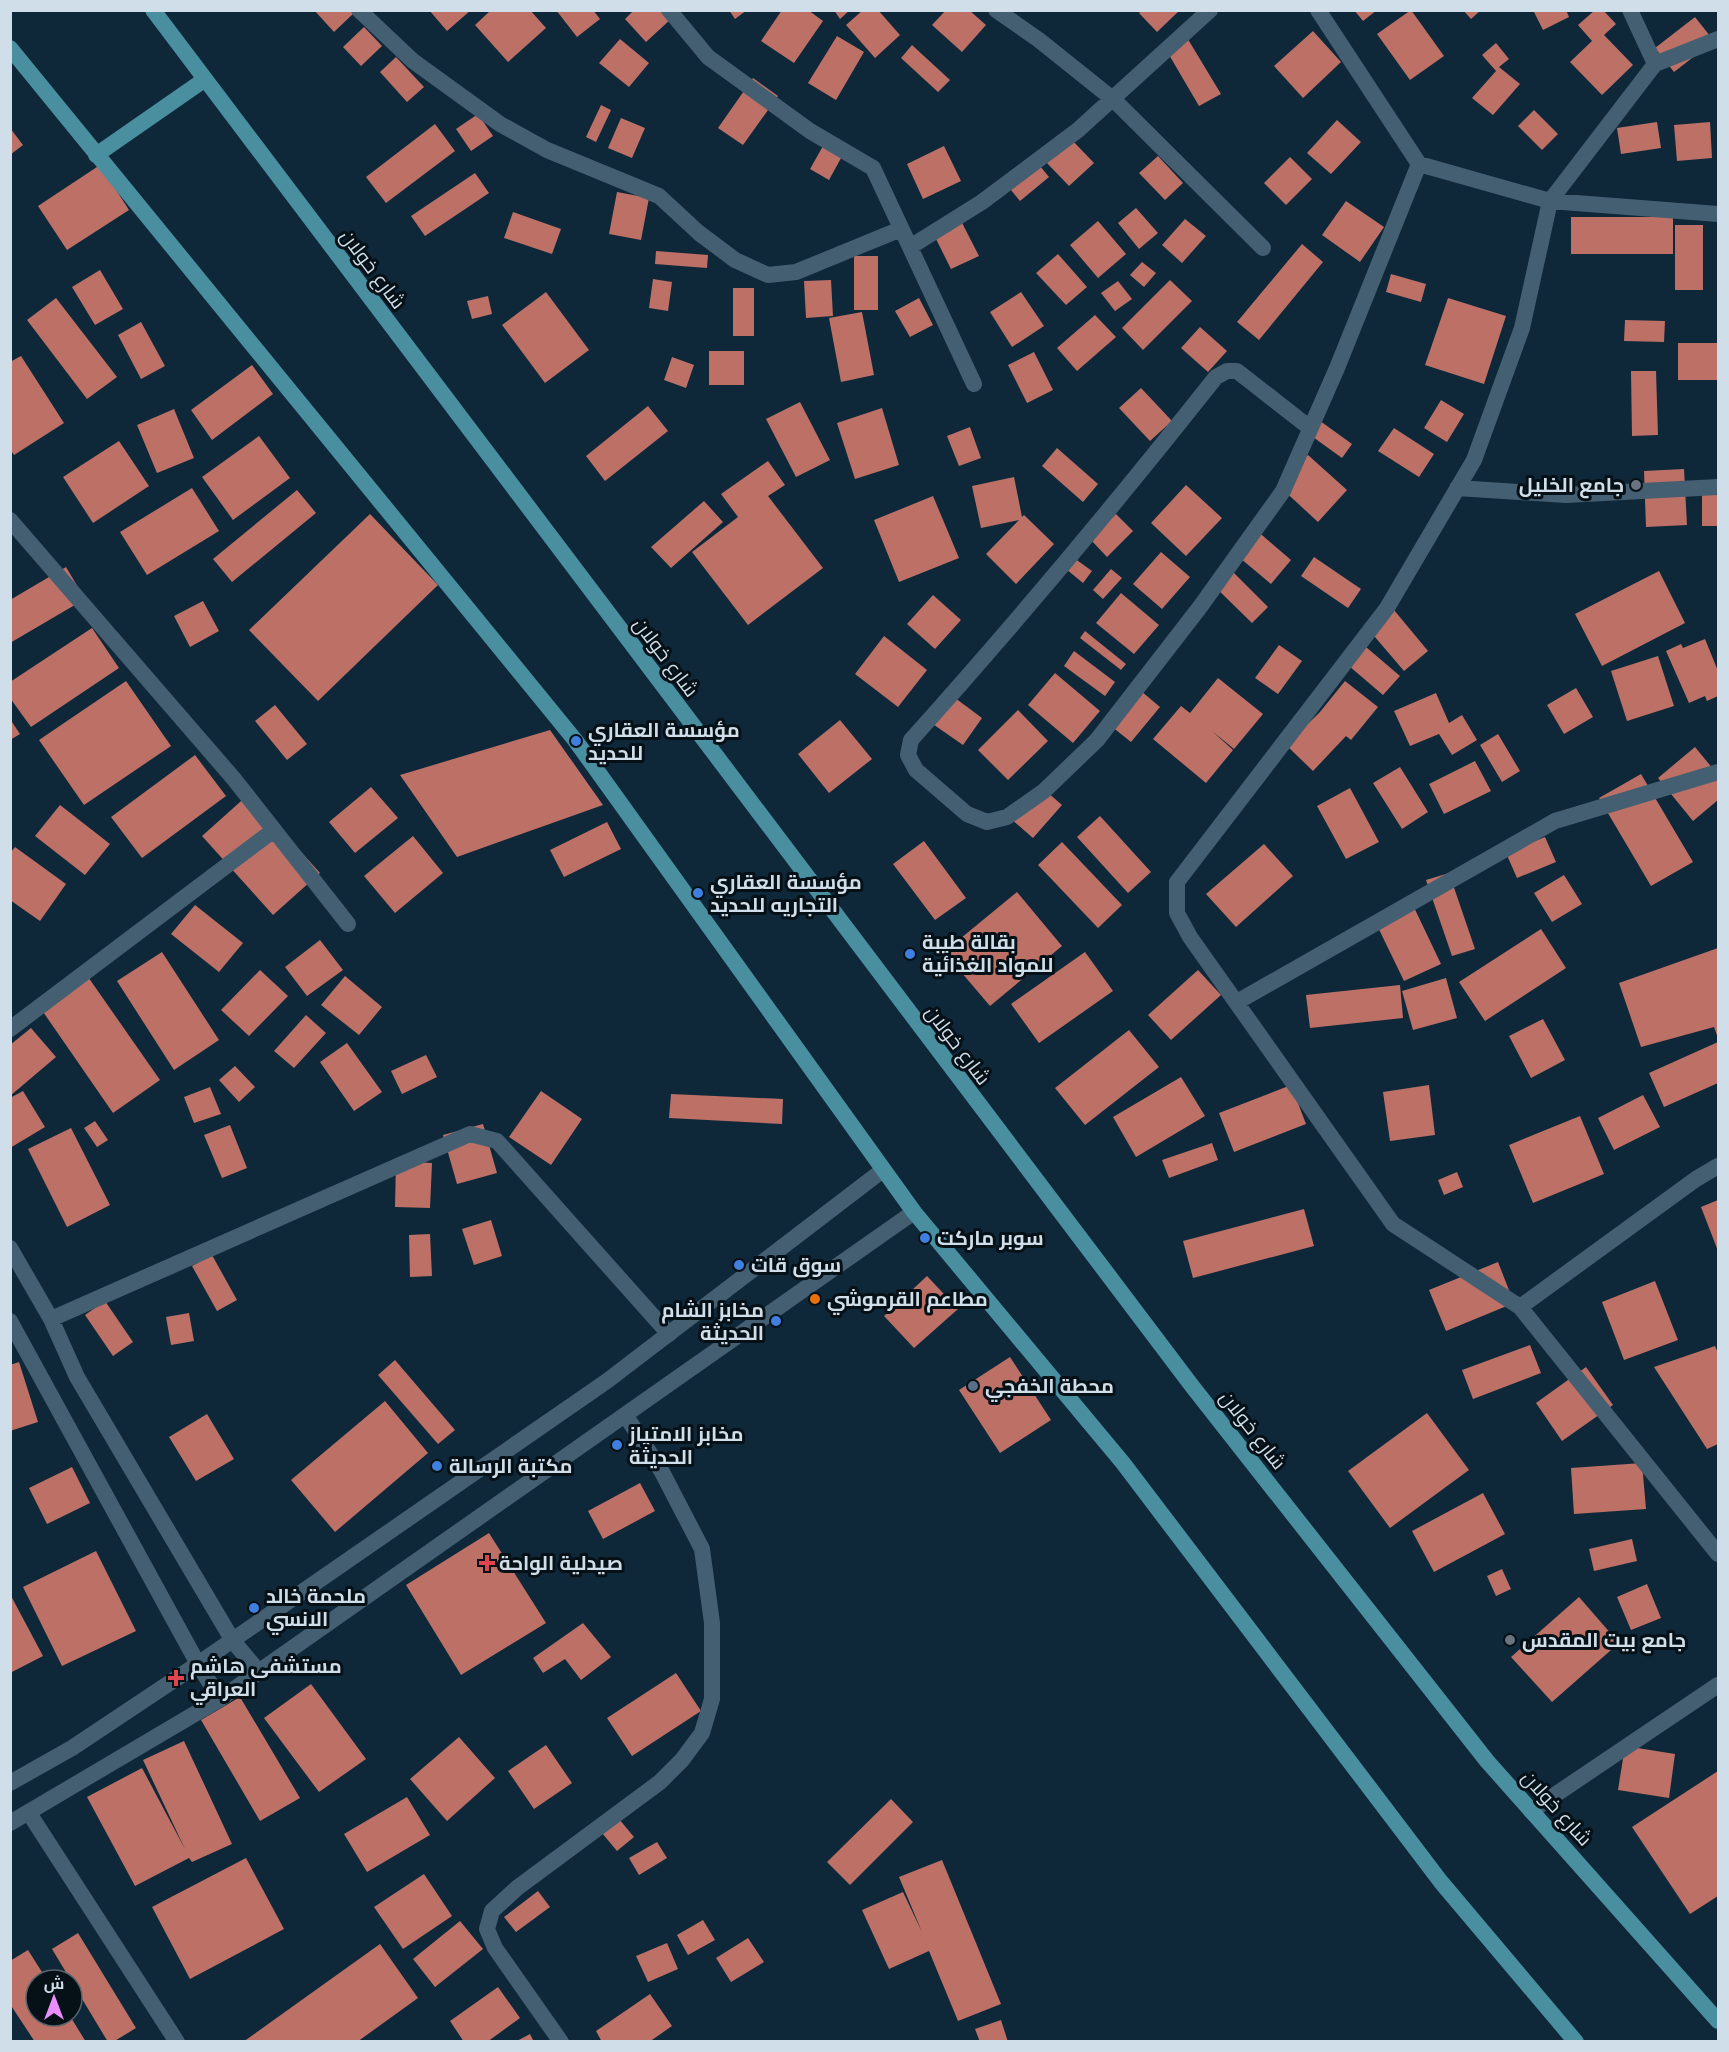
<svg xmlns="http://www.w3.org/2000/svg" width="1729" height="2052" font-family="'Libre Baskerville',Cairo,serif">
<rect width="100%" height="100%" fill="#0f2839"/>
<!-- building -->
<path fill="#bc7066" d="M314,10H353L355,12L334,32Z
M429,10H471L447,31Z
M491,10H530L546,28L508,62L475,25Z
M556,10H593L600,19L577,37Z
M634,10H663L671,19L646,42L625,19Z
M729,10H747L735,19Z
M782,10H808L823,21L794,63L761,41Z
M834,10H850L840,19Z
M863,10H878L900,35L875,58L846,25Z
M946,10H969L986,25L962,52L932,25Z
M1142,10H1180L1157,32L1139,13Z
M1354,10H1377L1363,21Z
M1411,10L1444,56L1410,80L1377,34Z
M1463,10H1481L1471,19Z
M1533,10H1566L1569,17L1543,30Z
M1595,10H1603L1616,24L1604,35L1633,65L1602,95L1570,62L1592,41L1578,25Z
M1695,17L1714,41L1674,72L1655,48Z
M364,27L382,46L361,66L343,47Z
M1313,31L1341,62L1303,98L1274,66Z
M837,36L864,52L836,100L808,83Z
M1186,36L1221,94L1199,106L1165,48Z
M620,39L649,63L629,87L599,63Z
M1496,43L1509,59L1499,67L1520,84L1493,115L1472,98L1496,71L1482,55Z
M912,45L950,80L938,92L901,58Z
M396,57L424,87L407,102L380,72Z
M753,78L778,96L743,145L718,128Z
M601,105L611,110L596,142L586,137Z
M1534,110L1558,134L1542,150L1518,126Z
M478,114L493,136L471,151L456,129Z
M621,118L645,128L632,158L608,148Z
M1337,120L1361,142L1331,174L1307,153Z
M1657,122L1661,148L1621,154L1617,128Z
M1710,122L1712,158L1677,161L1674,125Z
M435,124L455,151L386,203L366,177Z
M10,128L23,145L10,155Z
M827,139L846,149L829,180L810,169Z
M1071,139L1094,163L1069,186L1046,162Z
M944,146L961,181L923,199L907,164Z
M1158,156L1183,183L1165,200L1139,173Z
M1290,157L1312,179L1286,205L1264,183Z
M1035,160L1049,177L1020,201L1006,184Z
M100,165L129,210L67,250L38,206Z
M475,173L489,193L425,236L411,216Z
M617,192L649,198L641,240L609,234Z
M1346,201L1384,227L1360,262L1322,235Z
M1136,208L1158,233L1139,249L1118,223Z
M513,212L561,229L552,254L504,238Z
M958,215L979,256L951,269L931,229Z
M1571,217H1673V254H1571Z
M1185,219L1206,236L1182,263L1162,245Z
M1098,221L1126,254L1098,278L1070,245Z
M1675,225H1703V290H1675Z
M1302,244L1323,262L1259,340L1237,322Z
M656,251L708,255L707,268L655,264Z
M1058,254L1087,287L1066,305L1036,273Z
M854,256H878V310H854Z
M1142,262L1156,273L1144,287L1130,275Z
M100,270L123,309L95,325L72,287Z
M1391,274L1426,284L1421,302L1386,292Z
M653,279L672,282L668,311L649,308Z
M831,280L833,316L806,318L804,281Z
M1170,280L1192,301L1143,350L1122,328Z
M1118,281L1132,299L1115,311L1101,293Z
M733,288H754V336H733Z
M546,292L589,350L545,383L502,325Z
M1021,292L1044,326L1012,347L990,312Z
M488,296L492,314L472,319L467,301Z
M56,298L117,377L87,399L27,320Z
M919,298L933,325L910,337L895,311Z
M1448,298L1506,316L1484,384L1425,365Z
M862,312L874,375L841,382L829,318Z
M1095,315L1116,337L1077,371L1057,348Z
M1625,320L1665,321L1664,342L1624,341Z
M141,322L165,366L141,379L118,335Z
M1200,327L1227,351L1208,372L1181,348Z
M1678,343H1717V380H1678Z
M709,351H744V385H709Z
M1034,352L1053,390L1027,403L1008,365Z
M21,356L64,423L14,455L10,449V362Z
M672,357L694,365L686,388L664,380Z
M252,365L273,394L212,440L191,410Z
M1631,371H1656L1658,435L1632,436Z
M1141,388L1172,421L1150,441L1119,408Z
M1441,400L1464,414L1447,442L1424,428Z
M800,402L830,460L796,477L766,419Z
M648,406L668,431L605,481L586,456Z
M882,408L899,465L855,479L837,423Z
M174,409L194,458L157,473L137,425Z
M1316,418L1352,444L1342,458L1306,432Z
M970,427L981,458L959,466L947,436Z
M1394,428L1434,454L1419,477L1378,451Z
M259,436L290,478L233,520L202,477Z
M119,441L149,486L93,523L63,477Z
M1057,448L1098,484L1083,502L1042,466Z
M1308,455L1347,490L1318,522L1279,486Z
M768,461L785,485L768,496L823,568L748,625L692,552L738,517L721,494Z
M1684,469L1687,525L1646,527L1644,471Z
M1014,477L1022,517L1024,515L1054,544L1016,584L986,554L1019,520L981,528L972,486Z
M1702,480H1718V526H1702Z
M1186,485L1222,518L1186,556L1151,523Z
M192,488L219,531L147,575L120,532Z
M297,490L316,513L232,582L213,559Z
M933,496L959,558L899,582L874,520Z
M704,501L723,522L671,568L651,547Z
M370,514L438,585L318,701L249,630Z
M1116,514L1133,531L1107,557L1090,539Z
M1255,529L1291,560L1271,584L1234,553Z
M1161,552L1190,577L1162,609L1133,584Z
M1314,557L1361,589L1348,608L1301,576Z
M1074,558L1092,571L1083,583L1066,569Z
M1226,565L1268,607L1252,623L1209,581Z
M66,567L85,599L10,643V600Z
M1111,569L1122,578L1103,599L1093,590Z
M1659,571L1685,623L1602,666L1575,614Z
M1121,593L1159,625L1134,654L1096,623Z
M933,595L961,620L935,649L907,624Z
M203,601L219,631L190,647L174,616Z
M1394,610L1428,651L1404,671L1369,630Z
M92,628L119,668L31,727L10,698V682Z
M1085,631L1126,664L1121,670L1080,638Z
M884,636L927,670L898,707L855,674Z
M1705,639L1718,671V696L1707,701L1705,696L1689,703L1666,651L1681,644L1683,648Z
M1279,645L1302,661L1278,694L1255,678Z
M1366,647L1400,676L1383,695L1349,666Z
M1074,651L1115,682L1105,696L1064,666Z
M1658,656L1674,706L1627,721L1611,671Z
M1055,673L1100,711L1073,743L1028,705Z
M1218,678L1263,714L1234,749L1212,731L1233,750L1206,783L1153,739L1181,706L1190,713Z
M126,681L171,746L84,805L39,740Z
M1345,681L1378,707L1351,740L1346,736L1313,771L1286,745L1320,712Z
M1576,688L1593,717L1564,734L1547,705Z
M1141,691L1160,707L1131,742L1111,726Z
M947,692L982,718L963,745L927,720Z
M1436,693L1449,723L1462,715L1477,740L1452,755L1439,734L1410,746L1394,711Z
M275,705L307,744L287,760L255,721Z
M1018,710L1048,741L1008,780L978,750Z
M10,719L20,734L10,740Z
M840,720L872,759L829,793L798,754Z
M550,730L603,805L457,857L400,775Z
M1498,734L1520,771L1502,782L1480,745Z
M1695,747L1718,775V800L1693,821L1658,778Z
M195,755L226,796L142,858L111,817Z
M1475,761L1491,791L1444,814L1429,784Z
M1400,767L1428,812L1402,829L1373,783Z
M1641,774L1693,862L1651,886L1599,798Z
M1039,785L1062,805L1033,838L1010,818Z
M371,787L398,818L355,853L329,822Z
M1350,788L1379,842L1346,859L1317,806Z
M249,794L320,873L273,915L202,836Z
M60,805L110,844L85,875L35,836Z
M1100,816L1151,872L1128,893L1077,837Z
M607,822L621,849L564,877L550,850Z
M413,836L443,873L395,913L364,876Z
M1545,837L1556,862L1517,878L1506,853Z
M924,841L966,898L935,920L893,864Z
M1062,842L1122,905L1098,928L1038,865Z
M1264,844L1293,876L1236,927L1206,894Z
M15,847L66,884L40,921L10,900V853Z
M1449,873L1475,949L1452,956L1426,880Z
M1564,875L1582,904L1552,922L1534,893Z
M1017,892L1062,946L990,1006L944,952Z
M1410,899L1441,964L1404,981L1373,917Z
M195,905L243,943L219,972L171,934Z
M1541,929L1566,968L1485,1021L1459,982Z
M320,940L343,970L307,996L285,967Z
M1718,948V1038L1714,1027L1641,1047L1619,983Z
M162,952L219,1040L174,1070L117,981Z
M1085,952L1113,991L1039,1043L1011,1004Z
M260,970L288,996L249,1036L221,1010Z
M1198,970L1221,995L1171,1040L1148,1015Z
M86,974L160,1080L113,1113L39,1006Z
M345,976L382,1007L359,1035L321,1005Z
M1446,978L1457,1018L1413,1030L1402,991Z
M1400,985L1403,1018L1310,1028L1306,995Z
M306,1015L326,1033L294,1068L274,1051Z
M1543,1019L1565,1060L1531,1078L1509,1036Z
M31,1028L56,1057L10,1096V1045Z
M1129,1030L1159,1067L1085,1125L1055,1088Z
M1718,1042V1083L1664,1107L1649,1073Z
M347,1043L382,1092L354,1111L320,1062Z
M426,1055L437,1077L402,1094L391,1071Z
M235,1066L255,1087L239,1102L219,1080Z
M1181,1077L1205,1116L1136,1157L1113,1117Z
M1291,1085L1306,1124L1234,1152L1219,1113Z
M1429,1085L1435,1135L1390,1141L1383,1092Z
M210,1087L221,1114L194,1123L184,1097Z
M23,1091L45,1127L10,1148V1098Z
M541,1091L582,1119L551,1165L509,1137Z
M671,1094L783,1099L782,1124L669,1118Z
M1643,1095L1660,1127L1614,1150L1598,1118Z
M1580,1116L1604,1174L1533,1203L1509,1145Z
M95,1121L108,1140L97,1147L84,1128Z
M483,1124L497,1173L457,1184L443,1135Z
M230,1125L247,1168L222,1178L204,1135Z
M71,1128L110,1205L67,1227L28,1149Z
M1212,1143L1218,1160L1169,1178L1162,1160Z
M396,1161L432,1163L430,1208L395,1207Z
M1457,1172L1463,1187L1444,1195L1438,1180Z
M1718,1200V1251L1701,1207Z
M1304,1209L1314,1246L1193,1278L1183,1241Z
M491,1220L502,1256L474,1265L462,1229Z
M430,1234L432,1276L410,1277L409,1235Z
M212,1255L237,1300L217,1311L192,1266Z
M1498,1262L1514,1303L1446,1331L1429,1290Z
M927,1276L958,1309L914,1348L884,1316Z
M1655,1281L1678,1340L1624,1360L1602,1302Z
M105,1301L133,1342L113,1356L85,1315Z
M189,1313L194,1341L171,1345L166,1317Z
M1530,1345L1541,1373L1473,1399L1462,1370Z
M1715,1346L1718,1353V1444L1707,1449L1654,1367Z
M1010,1357L1051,1420L1000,1453L959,1390Z
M395,1360L455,1430L438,1444L378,1375Z
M19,1362L38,1422L10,1431V1365Z
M1586,1367L1613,1405L1562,1441L1536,1403Z
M385,1401L428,1453L335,1532L291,1480Z
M1427,1413L1469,1470L1390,1528L1348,1471Z
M207,1414L234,1459L196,1481L169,1437Z
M1642,1463L1646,1509L1574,1514L1571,1468Z
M72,1467L90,1503L47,1524L29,1488Z
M640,1483L655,1511L603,1539L588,1511Z
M1483,1493L1505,1534L1434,1572L1412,1531Z
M489,1533L546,1623L461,1675L406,1585Z
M1632,1539L1637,1561L1594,1571L1589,1549Z
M96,1551L136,1631L62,1666L23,1587Z
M1502,1569L1511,1589L1496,1596L1487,1576Z
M1647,1584L1661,1618L1631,1630L1617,1597Z
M10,1594L43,1656L10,1673Z
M1579,1597L1619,1643L1552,1702L1511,1657Z
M583,1623L611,1657L581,1680L565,1659L543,1673L533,1658Z
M676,1673L701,1711L632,1756L607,1718Z
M311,1684L366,1759L319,1792L264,1718Z
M240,1697L300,1798L260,1821L201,1720Z
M459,1737L495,1778L447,1821L410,1779Z
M184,1741L232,1844L192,1862L189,1858L135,1886L87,1797L142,1768L185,1849L143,1760Z
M546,1745L572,1783L534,1809L508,1771Z
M1625,1746L1675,1754L1669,1798L1618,1790Z
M1718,1771V1896L1690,1914L1632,1827Z
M407,1797L430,1835L367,1872L344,1834Z
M891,1799L913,1822L850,1885L827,1862Z
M619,1819L634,1837L617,1851L602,1833Z
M657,1842L667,1858L639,1875L629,1858Z
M246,1858L284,1929L190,1979L152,1907Z
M942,1860L1001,2004L958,2021L929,1951L889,1969L862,1910L903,1892L922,1932L899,1877Z
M424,1874L452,1916L403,1949L374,1907Z
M538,1891L550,1907L516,1932L504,1917Z
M703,1920L715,1940L688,1955L677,1935Z
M460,1921L483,1949L435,1987L413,1959Z
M78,1933L136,2028L113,2042H108L52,1949Z
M748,1938L764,1962L731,1982L716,1958Z
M667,1943L678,1969L648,1982L636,1956Z
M380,1944L418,1998L357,2042H243Z
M28,1950L47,1980H36V2016H70L86,2042H35L10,2004V1961Z
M498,1987L520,2018L487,2042H464L450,2021Z
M650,1994L672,2026L649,2042H602L596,2031Z
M1001,2020L1008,2042H980L975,2029Z
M530,2034L534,2042H515Z"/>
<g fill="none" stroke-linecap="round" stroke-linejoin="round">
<!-- minor -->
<path stroke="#455f72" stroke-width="16" d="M359,10L413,61L500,124L547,150L659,196L699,233L735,260L768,275L796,272L901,229
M669,10L708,57L810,131L873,168L974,384
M996,10L1039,40L1114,100L1263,248
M1318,10L1419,164L1550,201L1718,214
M1630,10L1655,64L1718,39
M1655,64L1550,201L1522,328L1474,460L1387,608L1177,882V913L1190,937L1393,1224L1520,1307L1718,1554
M910,247L982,202L1078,130L1210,10
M1310,428L1237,371H1227L1216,377C1118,501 1017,622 911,740L908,755L916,770L967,814L987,822L1007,817L1044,791L1097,740L1200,607L1283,491L1337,368L1419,164
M1457,488L1566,495L1718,487
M10,520L234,779L348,924
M1237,1002L1555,821L1718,772
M10,1029L274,830
M10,1248L51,1319L77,1377L233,1641L259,1672
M1520,1307L1696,1179L1718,1166
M51,1319L470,1134L497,1141L669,1334
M10,1321L198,1664L220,1699
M1531,1811L1718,1685
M29,1813L177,2042
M561,2042L495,1948L487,1929L492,1911L517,1888L660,1782L682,1760L702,1733L712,1699V1623L702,1549L662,1472L626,1416"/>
<!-- tertiary -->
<path stroke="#455f72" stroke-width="16" d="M10,1783L72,1748L198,1664L607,1381L883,1170
M10,1823L220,1699L914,1212"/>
<!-- primary -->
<path stroke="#498fa0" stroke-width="16" d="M153,10L1192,1386L1487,1761L1718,2021
M10,48L575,740L914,1212L1123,1463L1441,1882L1576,2042
M96,155L204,80"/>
</g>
<!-- markers -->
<g fill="#6b7280" stroke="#061017" stroke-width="2">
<circle cx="1636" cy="485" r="6"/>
<circle cx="1510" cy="1640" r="6"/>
</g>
<g fill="#3f7fe0" stroke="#061017" stroke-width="2">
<circle cx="576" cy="741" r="6"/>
<circle cx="698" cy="893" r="6"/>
<circle cx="910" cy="954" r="6"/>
<circle cx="925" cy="1238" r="6"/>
<circle cx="739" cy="1265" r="6"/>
<circle cx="776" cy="1321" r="6"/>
<circle cx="617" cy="1445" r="6"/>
<circle cx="437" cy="1466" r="6"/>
<circle cx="254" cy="1608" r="6"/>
</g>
<circle fill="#e8710a" stroke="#061017" stroke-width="2" cx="815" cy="1299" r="6"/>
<circle fill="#5c6f8a" stroke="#061017" stroke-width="2" cx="973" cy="1386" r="6"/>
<g fill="#e0444e" stroke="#061017" stroke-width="2">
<path d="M484 1554h6v6h6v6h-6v6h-6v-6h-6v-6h6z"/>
<path d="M173 1669h6v6h6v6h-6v6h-6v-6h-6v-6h6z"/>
</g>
<g text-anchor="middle" stroke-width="6" stroke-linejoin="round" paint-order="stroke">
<!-- street labels -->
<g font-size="20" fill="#d0dee9" stroke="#061017">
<text transform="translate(373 269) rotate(53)" y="7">شارع خولان</text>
<text transform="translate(666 657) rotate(53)" y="7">شارع خولان</text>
<text transform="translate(958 1045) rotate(53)" y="7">شارع خولان</text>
<text transform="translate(1253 1430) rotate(52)" y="7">شارع خولان</text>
<text transform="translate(1557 1808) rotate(48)" y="7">شارع خولان</text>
</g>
<!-- poi labels -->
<g font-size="20" font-weight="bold" fill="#d0dee9" stroke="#061017" text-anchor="start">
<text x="1624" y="492" text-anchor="end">جامع الخليل</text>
<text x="588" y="737">مؤسسة العقاري<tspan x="588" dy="23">للحديد</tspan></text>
<text x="710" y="889">مؤسسة العقاري<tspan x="710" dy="23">التجاريه للحديد</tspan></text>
<text x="922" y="949">بقالة طيبة<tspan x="922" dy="23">للمواد الغذائية</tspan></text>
<text x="937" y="1245">سوبر ماركت</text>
<text x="751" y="1272">سوق قات</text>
<text x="827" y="1306">مطاعم القرموشي</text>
<text x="764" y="1317" text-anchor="end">مخابز الشام<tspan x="764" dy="23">الحديثة</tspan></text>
<text x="985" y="1393">محطة الخفجي</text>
<text x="629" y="1441">مخابز الامتياز<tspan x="629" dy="23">الحديثة</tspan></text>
<text x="449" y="1473">مكتبة الرسالة</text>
<text x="499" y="1570">صيدلية الواحة</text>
<text x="266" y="1603">ملحمة خالد<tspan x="266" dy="23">الانسي</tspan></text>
<text x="1522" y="1647">جامع بيت المقدس</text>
<text x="190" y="1673">مستشفى هاشم<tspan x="190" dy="23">العراقي</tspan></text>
</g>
</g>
<!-- border -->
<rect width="1729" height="2052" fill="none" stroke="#d0dee9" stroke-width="24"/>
<!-- north arrow -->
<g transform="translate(54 1998)"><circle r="28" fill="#061017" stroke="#57626b" stroke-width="1.5"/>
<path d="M0-4.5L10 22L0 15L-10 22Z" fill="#eb8dfc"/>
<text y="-9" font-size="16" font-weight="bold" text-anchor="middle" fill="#d0dee9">ش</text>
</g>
</svg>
